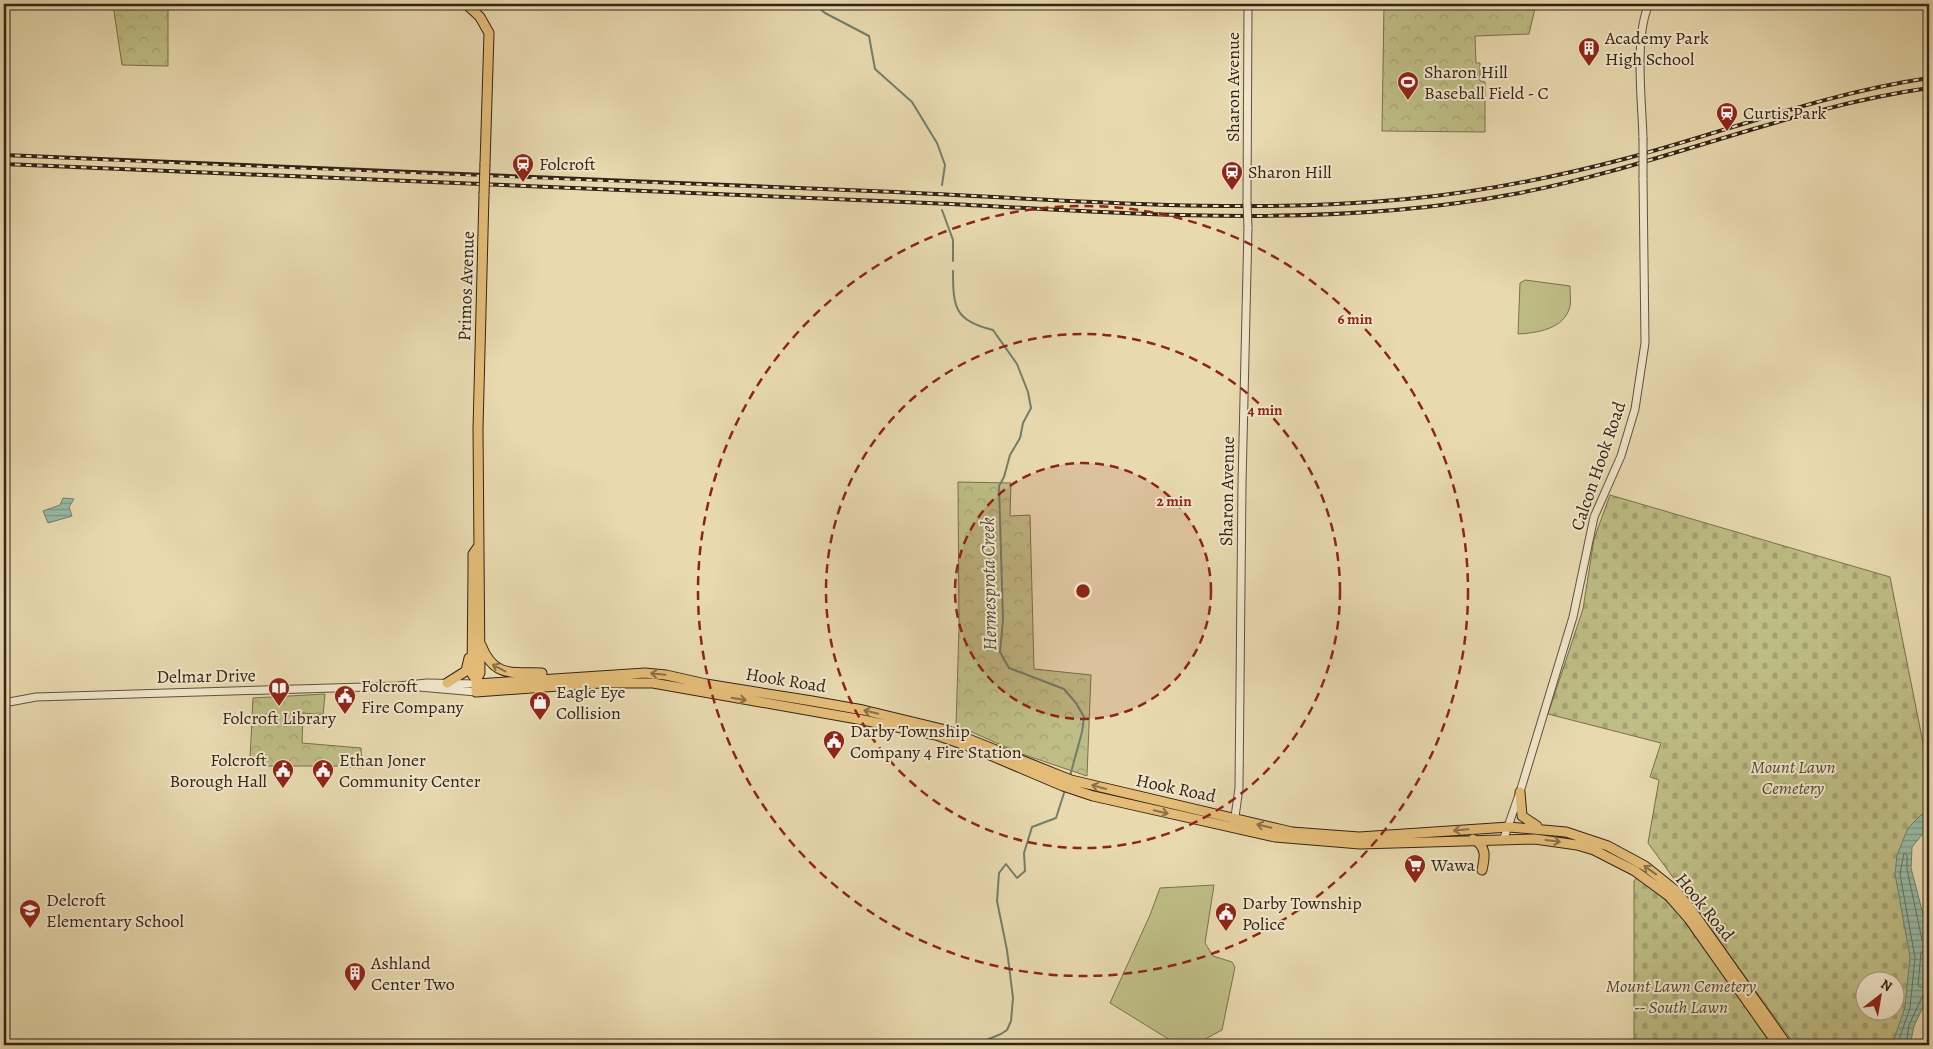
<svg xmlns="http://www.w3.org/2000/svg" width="1933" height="1049" font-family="Alegreya,serif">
<defs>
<pattern id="cemetery-stones" width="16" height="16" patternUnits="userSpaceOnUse" patternTransform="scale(1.25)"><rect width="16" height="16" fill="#bebd85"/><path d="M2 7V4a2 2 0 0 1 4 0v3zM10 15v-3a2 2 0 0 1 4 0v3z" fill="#a4a272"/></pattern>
<pattern id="park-crowns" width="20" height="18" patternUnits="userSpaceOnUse" patternTransform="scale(1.25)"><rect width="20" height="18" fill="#bebd85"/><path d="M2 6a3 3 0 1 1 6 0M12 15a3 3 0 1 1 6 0" fill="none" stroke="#a4a272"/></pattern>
<pattern id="water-rules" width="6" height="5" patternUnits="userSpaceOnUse" patternTransform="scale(1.25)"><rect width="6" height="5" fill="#98bba5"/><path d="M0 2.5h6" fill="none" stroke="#7d9885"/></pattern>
</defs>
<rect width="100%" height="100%" fill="#e8d9af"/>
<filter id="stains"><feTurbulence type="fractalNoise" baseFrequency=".004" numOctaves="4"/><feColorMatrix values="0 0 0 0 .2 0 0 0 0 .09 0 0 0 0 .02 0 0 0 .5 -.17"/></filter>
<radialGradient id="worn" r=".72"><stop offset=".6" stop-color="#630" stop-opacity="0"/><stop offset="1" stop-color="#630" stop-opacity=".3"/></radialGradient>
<!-- grass -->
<path fill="#bebd85" stroke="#7a704c" d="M1525,280L1570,286C1570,292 1571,300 1570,306C1565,329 1537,333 1518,334L1520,283Z
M1214,885L1205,943L1213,956L1232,962L1235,967L1222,1030L1194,1045H1178L1110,1003L1150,915L1160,888Z"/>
<!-- cemetery -->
<path fill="url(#cemetery-stones)" stroke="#7a704c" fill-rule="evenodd" d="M1610,495L1890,577L1929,773V817L1905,852L1917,957L1898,1045H1795L1648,843L1659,780L1650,777L1661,743L1548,714L1583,609L1594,539ZM1866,982H1896V1012H1866Z
M1638,876C1695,921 1732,986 1774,1045H1634V881Z"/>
<!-- park -->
<path fill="url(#park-crowns)" stroke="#7a704c" d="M1384,4H1536L1529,34L1475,36L1476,63H1480V81L1485,82V132L1382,131Z
M113,5L168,6V66L122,65Z
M958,482L1011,483L1010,516L1030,515L1034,669L1091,675L1087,776L1019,753L956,725L959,628Z
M325,694L323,715L303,713L302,743L361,748L362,768L339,766H253L250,759L253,698Z"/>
<!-- water -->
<path fill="url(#water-rules)" stroke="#707f6b" d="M63,498L74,499L69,507L72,516L48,523L43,511L60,505Z
M1929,807V826L1912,847L1911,868L1924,918L1929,953V994L1914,1026L1910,1045H1892L1905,1007L1910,957L1895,874L1897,855L1908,828Z"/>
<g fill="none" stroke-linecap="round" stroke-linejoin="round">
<!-- shore -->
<path stroke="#66705c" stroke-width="1" d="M1929,951L1921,952L1918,985L1920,987L1929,986
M1897,1045L1910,1008L1915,958L1900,874L1904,853L1907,855V869L1922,940L1929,945
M1906,1045L1909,1025L1923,995L1929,992"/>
<!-- stream -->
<path stroke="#707f6b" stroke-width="2" d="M814,4L825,13L869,36L875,69L912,102L937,143L945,165L942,185
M942,210L953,240V261
M953,271C953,308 955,321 993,330L1017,364L1028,392L1031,408L1023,423L1020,438L1010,455L1004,477L999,486L1003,620L1000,652L1009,668L1064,689L1076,703L1084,717L1082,732L1070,776
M974,1045L1001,1034L1007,1030L1011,1021L1013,998L1007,950L997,901L999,873L1006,864L1017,878L1025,871L1024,853L1032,827L1056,818L1065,790"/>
<!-- minor casing -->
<g stroke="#62513b" stroke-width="9">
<path id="minor" d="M1643,138C1642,101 1634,37 1649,4
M1247,202L1248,4
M419,687L476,692
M4,703L36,697L398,686L427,683L476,684
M1234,824L1239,788L1242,484L1248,227
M1504,838L1520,792L1573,617L1594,517L1621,456L1635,409L1645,343L1643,178"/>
</g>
<!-- major casing -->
<g stroke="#352414" stroke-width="11">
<path id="major" d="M466,4L480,17L489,33L485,164
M478,547L473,554V571L472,674L476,680V692L600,683H653L863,720L936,735L971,747L1063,786L1093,796L1275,837L1360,844L1535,839L1577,845L1594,850L1635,871L1669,896L1689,919L1778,1045
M481,645C494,678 512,672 542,673
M476,680L480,673L478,429L484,194
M447,683L466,671L469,658
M476,684L645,673L666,675L706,684L812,701L863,710L946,730L1071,780L1292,832L1359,837L1509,827L1566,832L1608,846L1645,866L1675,890L1690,908L1787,1045
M1520,792L1522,816L1537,826
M1473,839C1487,846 1485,857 1482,870"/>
</g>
<!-- minor -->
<use href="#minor" stroke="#f0e6cb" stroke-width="7"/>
<!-- major -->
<use href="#major" stroke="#e4bc78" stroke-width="9"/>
<!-- rail casing -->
<g stroke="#352414" stroke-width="4">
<path id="rail" d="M4,155C293,169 582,180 871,191C1050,198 1229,216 1407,199C1482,192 1556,177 1628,158C1728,131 1826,93 1929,78
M4,164L951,204C1138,214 1328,229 1514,194C1654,168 1787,108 1929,88"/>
</g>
<!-- rail -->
<use href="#rail" stroke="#f0e6cb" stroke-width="2" stroke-dasharray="5.5" stroke-linecap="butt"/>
<!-- minor-bridge casing -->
<g stroke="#62513b" stroke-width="9" stroke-linecap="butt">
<path id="minor-bridge" d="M1643,138V178
M1247,202L1248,227"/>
</g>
<!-- major-bridge casing -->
<g stroke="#352414" stroke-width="11" stroke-linecap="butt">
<path id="major-bridge" d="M484,194L485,164"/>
</g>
<!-- minor-bridge -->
<use href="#minor-bridge" stroke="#f0e6cb" stroke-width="7"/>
<!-- major-bridge -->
<use href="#major-bridge" stroke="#e4bc78" stroke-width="9"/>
</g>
<!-- one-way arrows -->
<defs><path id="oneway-shaft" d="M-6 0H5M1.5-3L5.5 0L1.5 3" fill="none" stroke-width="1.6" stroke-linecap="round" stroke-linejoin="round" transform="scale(1.25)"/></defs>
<g stroke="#8c7046">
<use href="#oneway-shaft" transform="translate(499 668) rotate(-152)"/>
<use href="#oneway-shaft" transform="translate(658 674) rotate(-175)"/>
<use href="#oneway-shaft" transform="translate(739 699) rotate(9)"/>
<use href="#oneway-shaft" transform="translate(871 712) rotate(-167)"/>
<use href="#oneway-shaft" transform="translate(1099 787) rotate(-165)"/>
<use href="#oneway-shaft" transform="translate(1161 812) rotate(13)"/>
<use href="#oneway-shaft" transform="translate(1264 826) rotate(-166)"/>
<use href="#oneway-shaft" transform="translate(1461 830) rotate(175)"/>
<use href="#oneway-shaft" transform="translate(1553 841) rotate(7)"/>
<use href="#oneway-shaft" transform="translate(1650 870) rotate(-144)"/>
</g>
<!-- distance rings -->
<circle cx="1083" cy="591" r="128" fill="#8f2418" fill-opacity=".12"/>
<g fill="none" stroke="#8f2418" stroke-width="2.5" stroke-dasharray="9 6">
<circle cx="1083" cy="591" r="128"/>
<circle cx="1083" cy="591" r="257"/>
<circle cx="1083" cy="591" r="385"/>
</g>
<!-- icons -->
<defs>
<g id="building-pin" transform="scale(1.125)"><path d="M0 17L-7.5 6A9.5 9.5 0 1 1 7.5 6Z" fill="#8f2418" stroke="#f0e6cb"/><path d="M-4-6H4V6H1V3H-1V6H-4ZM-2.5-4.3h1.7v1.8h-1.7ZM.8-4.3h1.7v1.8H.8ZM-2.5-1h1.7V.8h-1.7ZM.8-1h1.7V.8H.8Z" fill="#fff"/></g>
<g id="stadium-pin" transform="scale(1.125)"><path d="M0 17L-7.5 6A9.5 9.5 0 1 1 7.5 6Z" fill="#8f2418" stroke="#f0e6cb"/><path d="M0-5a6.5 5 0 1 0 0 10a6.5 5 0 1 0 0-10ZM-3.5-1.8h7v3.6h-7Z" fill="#fff"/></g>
<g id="station-pin" transform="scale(1.125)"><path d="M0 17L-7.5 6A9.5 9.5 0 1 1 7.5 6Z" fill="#8f2418" stroke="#f0e6cb"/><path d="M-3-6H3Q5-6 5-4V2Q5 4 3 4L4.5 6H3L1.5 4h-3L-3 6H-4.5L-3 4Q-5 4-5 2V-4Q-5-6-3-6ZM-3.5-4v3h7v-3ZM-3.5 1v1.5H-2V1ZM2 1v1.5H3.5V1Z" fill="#fff"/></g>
<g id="library-pin" transform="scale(1.125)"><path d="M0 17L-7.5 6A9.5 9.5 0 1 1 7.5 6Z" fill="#8f2418" stroke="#f0e6cb"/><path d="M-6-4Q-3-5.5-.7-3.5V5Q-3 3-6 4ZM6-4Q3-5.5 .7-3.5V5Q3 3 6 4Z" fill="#fff"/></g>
<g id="civic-pin" transform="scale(1.125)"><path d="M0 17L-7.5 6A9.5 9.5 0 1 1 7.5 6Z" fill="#8f2418" stroke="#f0e6cb"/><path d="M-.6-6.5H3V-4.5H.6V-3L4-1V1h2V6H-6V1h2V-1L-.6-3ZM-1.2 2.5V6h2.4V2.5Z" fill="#fff"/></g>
<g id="shop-pin" transform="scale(1.125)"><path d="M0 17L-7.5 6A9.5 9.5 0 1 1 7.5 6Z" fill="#8f2418" stroke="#f0e6cb"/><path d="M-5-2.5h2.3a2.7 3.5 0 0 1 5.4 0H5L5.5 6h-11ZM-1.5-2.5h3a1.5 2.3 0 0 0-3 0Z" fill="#fff"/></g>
<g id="supermarket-pin" transform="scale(1.125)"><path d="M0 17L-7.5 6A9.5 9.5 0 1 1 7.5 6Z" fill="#8f2418" stroke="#f0e6cb"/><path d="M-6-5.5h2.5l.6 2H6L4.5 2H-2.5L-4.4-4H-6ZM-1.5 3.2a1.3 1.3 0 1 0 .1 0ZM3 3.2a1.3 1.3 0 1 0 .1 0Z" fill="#fff"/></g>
<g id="school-pin" transform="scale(1.125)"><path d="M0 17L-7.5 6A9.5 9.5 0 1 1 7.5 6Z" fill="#8f2418" stroke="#f0e6cb"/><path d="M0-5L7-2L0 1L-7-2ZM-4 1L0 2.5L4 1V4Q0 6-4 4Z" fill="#fff"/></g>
</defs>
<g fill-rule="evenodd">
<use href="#building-pin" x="1589" y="48"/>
<use href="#stadium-pin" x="1408" y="82"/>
<use href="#station-pin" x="1727" y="113"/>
<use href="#station-pin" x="523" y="164"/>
<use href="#station-pin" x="1232" y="172"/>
<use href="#library-pin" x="279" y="688"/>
<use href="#civic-pin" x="345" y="696"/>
<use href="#shop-pin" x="540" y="702"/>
<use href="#civic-pin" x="834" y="741"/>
<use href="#civic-pin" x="283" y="770"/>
<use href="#civic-pin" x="323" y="770"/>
<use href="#supermarket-pin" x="1415" y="865"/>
<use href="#school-pin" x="30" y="910"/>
<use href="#civic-pin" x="1226" y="913"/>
<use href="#building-pin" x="355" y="973"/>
</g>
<g text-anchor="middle" stroke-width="4" stroke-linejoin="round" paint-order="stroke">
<!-- poi labels -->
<g font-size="18" fill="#352414" stroke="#f0e6cb" text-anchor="start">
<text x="1605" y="44">Academy Park<tspan x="1605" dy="21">High School</tspan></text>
<text x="1424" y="78">Sharon Hill<tspan x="1424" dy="21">Baseball Field - C</tspan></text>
<text x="1743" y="119">Curtis Park</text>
<text x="539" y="170">Folcroft</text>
<text x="1248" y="178">Sharon Hill</text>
<text x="361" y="692">Folcroft<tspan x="361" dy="21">Fire Company</tspan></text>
<text x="556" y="698">Eagle Eye<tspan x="556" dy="21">Collision</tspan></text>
<text x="279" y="724" text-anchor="middle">Folcroft Library</text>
<text x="850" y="737">Darby Township<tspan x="850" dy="21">Company 4 Fire Station</tspan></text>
<text x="267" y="766" text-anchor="end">Folcroft<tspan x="267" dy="21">Borough Hall</tspan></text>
<text x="339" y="766">Ethan Joner<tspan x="339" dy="21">Community Center</tspan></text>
<text x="1431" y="871">Wawa</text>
<text x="46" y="906">Delcroft<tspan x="46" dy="21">Elementary School</tspan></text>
<text x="1242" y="909">Darby Township<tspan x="1242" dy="21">Police</tspan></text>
<text x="371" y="969">Ashland<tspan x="371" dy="21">Center Two</tspan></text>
</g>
<!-- street labels -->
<g font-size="18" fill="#352414" stroke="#f0e6cb">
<text transform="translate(1233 87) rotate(-90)" y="6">Sharon Avenue</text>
<text transform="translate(466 286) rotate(-88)" y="6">Primos Avenue</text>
<text transform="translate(1598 466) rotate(-71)" y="6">Calcon Hook Road</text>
<text transform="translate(1227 491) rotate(-89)" y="6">Sharon Avenue</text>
<text transform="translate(206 676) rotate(-1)" y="6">Delmar Drive</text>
<text transform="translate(786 680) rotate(9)" y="6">Hook Road</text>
<text transform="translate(1176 788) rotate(12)" y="6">Hook Road</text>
<text transform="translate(1705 907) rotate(51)" y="6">Hook Road</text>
</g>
<!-- park labels -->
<g font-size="18" font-style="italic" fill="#574a30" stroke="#f0e6cb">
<text x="1793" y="773">Mount Lawn<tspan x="1793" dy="21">Cemetery</tspan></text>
<text x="1681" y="992">Mount Lawn Cemetery<tspan x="1681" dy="21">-- South Lawn</tspan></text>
</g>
<!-- water labels -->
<g font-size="19" font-style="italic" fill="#4e4a38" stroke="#f0e6cb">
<text transform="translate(988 584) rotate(-91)" y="7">Hermesprota Creek</text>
</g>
</g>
<circle cx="1083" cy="591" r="8" fill="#8f2418" stroke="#f0e6cb" stroke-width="2.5"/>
<g font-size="15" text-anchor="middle" font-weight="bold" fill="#8f2418" stroke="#f0e6cb" stroke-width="4" stroke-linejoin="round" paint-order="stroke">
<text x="1355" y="324">6 min</text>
<text x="1265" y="415">4 min</text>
<text x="1174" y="506">2 min</text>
</g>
<!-- margin -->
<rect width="1933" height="1049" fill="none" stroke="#e8d9af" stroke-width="20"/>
<rect x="5" y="5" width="1923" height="1039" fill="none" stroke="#352414" stroke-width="2.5"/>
<rect x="10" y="10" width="1913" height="1029" fill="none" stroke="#352414"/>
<!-- north arrow -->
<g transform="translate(1880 996) rotate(31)"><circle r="24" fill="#f0e6cb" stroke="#a59882"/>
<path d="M0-4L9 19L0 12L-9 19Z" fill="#8f2418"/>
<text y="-8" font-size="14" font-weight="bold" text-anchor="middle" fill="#352414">N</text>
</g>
<rect width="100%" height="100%" filter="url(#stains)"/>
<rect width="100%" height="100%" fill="url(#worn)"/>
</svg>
